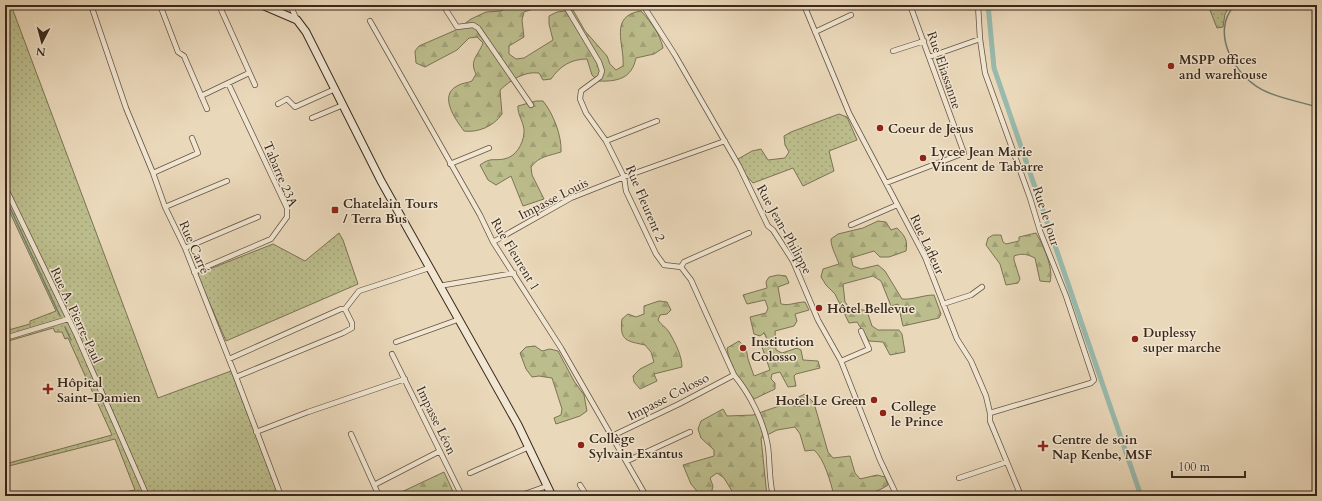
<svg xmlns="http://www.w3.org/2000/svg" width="1322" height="501" font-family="Cardo,serif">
<defs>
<pattern id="grass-dots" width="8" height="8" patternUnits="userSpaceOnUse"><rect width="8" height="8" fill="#bcbd8c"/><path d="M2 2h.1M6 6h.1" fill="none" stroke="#a2a278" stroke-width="1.8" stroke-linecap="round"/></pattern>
<pattern id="forest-firs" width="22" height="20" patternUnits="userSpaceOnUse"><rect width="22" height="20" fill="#bcbd8c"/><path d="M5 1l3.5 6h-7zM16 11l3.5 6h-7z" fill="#a2a278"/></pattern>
</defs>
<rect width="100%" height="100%" fill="#ead8ba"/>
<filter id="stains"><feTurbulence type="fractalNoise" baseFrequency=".005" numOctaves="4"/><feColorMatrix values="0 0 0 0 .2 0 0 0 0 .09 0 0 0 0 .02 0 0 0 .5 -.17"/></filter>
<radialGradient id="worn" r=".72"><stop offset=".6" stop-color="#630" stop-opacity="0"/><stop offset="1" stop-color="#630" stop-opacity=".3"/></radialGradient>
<!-- grass -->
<path fill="url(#grass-dots)" stroke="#7b7354" d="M5,5H11L158,398L231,371L279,496H104L135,490L115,439L5,467V464L112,435L68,338L65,339L62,332H55L53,328L5,342V331L30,324V321L56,311L5,202Z
M1208,5H1231L1225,14L1223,27L1217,28Z
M839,114L847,117L857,140L829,151L834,171L803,186L793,168L753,183L744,173L738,159L752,151L761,149L768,160L785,158L789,152L785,145L784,136L791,132Z
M339,233L343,240L358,284L226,341L197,274L273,244L305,261Z"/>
<!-- forest -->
<path fill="url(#forest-firs)" stroke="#7b7354" d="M511,5H544L524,12L522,20L524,37L509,46V54L516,59L524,58L553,40L549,24V16L557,12L573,10L585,31L607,56L610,64L616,70L623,66C625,45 608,16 641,11C651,22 660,34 663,48L654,54L636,58C632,78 618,82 598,81L592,75L587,59C571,59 560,66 551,79L543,80L539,73C524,71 511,80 500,90L502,114C494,126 478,133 464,131C456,120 438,96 457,86C461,83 468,83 472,81L476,74C469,60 478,56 483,43L477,37L469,38L457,50L425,67L416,63L415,51L419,46L456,30L471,19L486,12L501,11Z
M536,101H543C553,113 562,136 561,152C549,156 539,156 531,167L532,175L544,199L523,206L511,176L496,185L488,180L480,165C491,157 493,161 504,159C516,157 523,144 524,133C525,123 517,115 518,106Z
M878,221L886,222L891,230L897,228C905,236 908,240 906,251L889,257H880L874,251L851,258L853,266L861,269L878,265L885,271L902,299C913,300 923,295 934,295L941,314L939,318L903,326L898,304L891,306L881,281L873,276L843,284L845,302L851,309H859L867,311L872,326L878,330H899L902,334L905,352L890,355L883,342L869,341L857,322L849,323L835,294L826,285L821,277L823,269L839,264C836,255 831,248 831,239L838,234L863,228Z
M1036,233C1043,245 1054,268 1050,282L1040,281L1035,258C1027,254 1022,253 1014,256V260L1020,279L1018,283L1006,285L1000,264L986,245L988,238L993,235H1001L1003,242L1006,244L1019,241V237Z
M778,275L786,276L789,283L778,287L781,304C790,306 796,302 805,302L809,310L795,314L797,321L794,326L775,331L776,350L782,353L797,348L801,350L803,360L818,361L820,368L796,374L794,376L796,386L788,387L780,372L772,374L771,379L775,383V389L754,399C742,386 729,365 727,348L739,341L746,348L748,359L754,376L770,370L762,347L769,343L764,333L760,336L754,334L750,317L766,313L768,308L765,300L747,304L743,295L767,288L766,282L769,277Z
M659,301L667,302L671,310L667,314L660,315L658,320C661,325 666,327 669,332C675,342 682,356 682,367L654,374L657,381L640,389L634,382L633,376L640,369L654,362L651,352L645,345C628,341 619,342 622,319L628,314L636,317L644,314V306Z
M535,346L542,351L550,349L558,351L574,381L584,395L587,411L580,416L556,424L554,418L561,415L562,409L552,378L539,376L532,377L526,369L520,353L526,347Z
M805,394L814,403L828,452L833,458L850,456L855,473L860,479L877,475L885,477L888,485C873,496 852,496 834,496C831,483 824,458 814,450L805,451L800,434L795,427L777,430L761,438L767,496H735L724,478L717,473L710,478L713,486L711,494L701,496L691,484L683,465L714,456V450L701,438L698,429L701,421L723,409L727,416L753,415L782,405Z
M444,472L455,496H393Z"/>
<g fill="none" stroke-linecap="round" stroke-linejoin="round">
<!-- stream -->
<path stroke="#728073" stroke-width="1.5" d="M1235,5C1208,33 1237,80 1267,92C1283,99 1301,102 1317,107
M5,197L60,316
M65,327L71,340
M110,406L129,450"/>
<!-- canal -->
<path stroke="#98baad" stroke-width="5" d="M988,5L994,68L1141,496"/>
<!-- minor casing -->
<g stroke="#654" stroke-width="6">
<path id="minor" d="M91,5L126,108L153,173L165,207L185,248L236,377L281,496
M160,5L178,52L184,56L207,109
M219,5L255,85
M290,5L297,20
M443,5L457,27L473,25L478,28L531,105
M565,5L599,62L602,71L600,77L581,91L580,99L586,113L606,141L624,177L626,191L656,254L664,265L681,267L691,280L734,375C750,394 764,422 768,447C770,463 769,480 773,496
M643,5L675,55L739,166L768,226L773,230L793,261L818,320L841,361L880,460L897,496
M804,5L849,113L925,257L957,339L971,361L986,396L990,413V421L1021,496
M978,5L980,39L985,73L1030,198L1040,231L1066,296L1094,380L1091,383L990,413
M370,21L480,215L493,242L561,348L646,496
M815,32L851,15
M893,51L924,41
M929,57L980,39
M201,96L249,73
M278,104L287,99L295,107L335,89
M312,118L343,105
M606,141L657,121
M450,164L489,148
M153,173L198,153L192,138
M886,183L964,153L910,5
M5,187L77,336L147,496
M165,207L227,181
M851,225L897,205
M493,242L571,198L624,177L725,141
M185,248L258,217
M681,267L684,262L749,233
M194,272L271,239L287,217V208L228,83
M439,286L514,273
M943,304L971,295L982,287
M345,309L359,291L429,268
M5,338L68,319
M396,342L457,320
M392,354L462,496
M229,359L341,309H345L352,323V328L343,333L236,377
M841,361L869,349L861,331
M256,432L308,412L405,379
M351,434L379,496
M612,436L679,404L734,375
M627,461L690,432
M470,473L529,447
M959,478L1007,462
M374,485L440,451
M580,485L587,496
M519,496L547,486"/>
</g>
<!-- secondary casing -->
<g stroke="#3a291c" stroke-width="9">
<path id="secondary" d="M262,5L297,20L306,32L381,181L518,425L552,496"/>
</g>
<!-- minor -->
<use href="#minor" stroke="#f1e6d2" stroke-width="4.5"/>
<!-- secondary -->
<use href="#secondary" stroke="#f1e6d2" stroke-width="7"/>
</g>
<!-- markers -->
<g fill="#8f2418" stroke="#f1e6d2" stroke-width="1.5">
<circle cx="1171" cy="66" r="4"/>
<circle cx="880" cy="128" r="4"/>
<circle cx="923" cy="158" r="4"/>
<rect x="331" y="206" width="8" height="8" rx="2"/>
<circle cx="819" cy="308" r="4"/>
<circle cx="1135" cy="339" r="4"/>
<circle cx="743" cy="348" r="4"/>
<path d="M46 383h4v4h4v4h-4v4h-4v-4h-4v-4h4z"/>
<circle cx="874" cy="400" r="4"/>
<circle cx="883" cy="413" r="4"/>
<circle cx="581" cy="445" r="4"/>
<path d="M1041 440h4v4h4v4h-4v4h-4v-4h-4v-4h4z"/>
</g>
<g text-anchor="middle" stroke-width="3" stroke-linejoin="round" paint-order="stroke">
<!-- poi labels -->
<g font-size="13" font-weight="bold" fill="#3a291c" stroke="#f1e6d2" text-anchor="start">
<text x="1179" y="64">MSPP offices<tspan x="1179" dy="15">and warehouse</tspan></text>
<text x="888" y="133">Coeur de Jesus</text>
<text x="931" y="156">Lycee Jean Marie<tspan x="931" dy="15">Vincent de Tabarre</tspan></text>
<text x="343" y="208">Chatelain Tours<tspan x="343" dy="15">/ Terra Bus</tspan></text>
<text x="827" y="313">Hôtel Bellevue</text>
<text x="1143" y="337">Duplessy<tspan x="1143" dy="15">super marche</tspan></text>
<text x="751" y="346">Institution<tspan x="751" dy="15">Colosso</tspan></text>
<text x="57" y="387">Hôpital<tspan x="57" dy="15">Saint-Damien</tspan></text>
<text x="866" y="405" text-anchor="end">Hotel Le Green</text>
<text x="891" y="411">College<tspan x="891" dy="15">le Prince</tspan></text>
<text x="589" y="443">Collège<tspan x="589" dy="15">Sylvain Exantus</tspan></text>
<text x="1052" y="444">Centre de soin<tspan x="1052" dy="15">Nap Kenbe, MSF</tspan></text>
</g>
<!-- street labels -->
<g font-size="13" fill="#3a291c" stroke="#f1e6d2">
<text transform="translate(945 70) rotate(71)" y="5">Rue Eliassanne</text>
<text transform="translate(281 174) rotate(67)" y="5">Tabarre 23A</text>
<text transform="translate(553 198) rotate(-27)" y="5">Impasse Louis</text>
<text transform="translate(646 203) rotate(67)" y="5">Rue Fleurent 2</text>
<text transform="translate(1047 216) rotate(72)" y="5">Rue le Jour</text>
<text transform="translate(785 229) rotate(61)" y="5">Rue Jean-Philippe</text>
<text transform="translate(928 244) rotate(65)" y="5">Rue Lafleur</text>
<text transform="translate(195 247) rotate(66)" y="5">Rue Carré</text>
<text transform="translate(516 254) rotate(59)" y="5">Rue Fleurent 1</text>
<text transform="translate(77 315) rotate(65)" y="5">Rue A. Pierre-Paul</text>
<text transform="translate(668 396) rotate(-27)" y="5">Impasse Colosso</text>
<text transform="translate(437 420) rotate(64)" y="5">Impasse Léon</text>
</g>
</g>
<!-- margin -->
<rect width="1322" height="501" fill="none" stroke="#ead8ba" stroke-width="20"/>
<rect x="6" y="6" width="1310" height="489" fill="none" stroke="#3a291c" stroke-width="2"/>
<rect x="10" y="10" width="1302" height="481" fill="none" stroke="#3a291c"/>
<!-- north arrow -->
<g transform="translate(42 42) rotate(186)" stroke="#f1e6d2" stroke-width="3" paint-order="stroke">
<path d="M0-3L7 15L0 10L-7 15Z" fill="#3a291c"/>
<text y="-6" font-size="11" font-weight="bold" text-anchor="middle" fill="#3a291c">N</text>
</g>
<!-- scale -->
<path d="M1172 471v6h73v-6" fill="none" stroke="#3a291c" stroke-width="2"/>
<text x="1178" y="471" font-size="12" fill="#3a291c" stroke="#f1e6d2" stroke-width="3" paint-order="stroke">100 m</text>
<rect width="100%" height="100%" filter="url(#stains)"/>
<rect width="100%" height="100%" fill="url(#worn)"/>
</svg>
